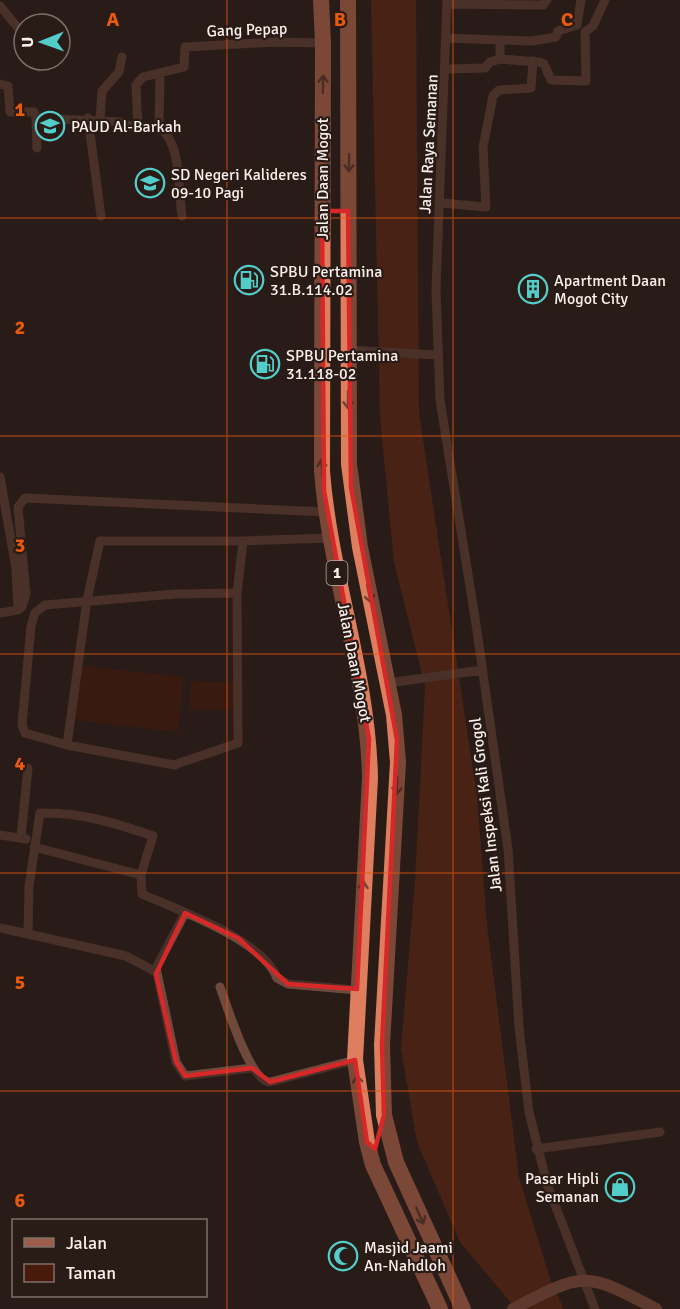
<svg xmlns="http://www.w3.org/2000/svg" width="680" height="1309" font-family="Signika,sans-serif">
<rect width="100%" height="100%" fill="#291c17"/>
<!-- green -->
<path fill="#491a09" d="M81,666L184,677L178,732L75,720Z
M191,681L241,683L240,710L190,709Z"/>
<!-- water -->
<path fill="#6e2a12" d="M371,0H416L419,413L477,796L487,925L519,1177L551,1282L564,1309H516L460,1242L417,1142L401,1049L415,882L425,686L394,563L380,417Z"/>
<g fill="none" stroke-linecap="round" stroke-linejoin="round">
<!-- street -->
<path stroke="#6f493c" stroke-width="9" d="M447,0L436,290L440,400L476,624L508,849L519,1027L529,1112L547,1184L595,1309
M447,4L543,5L547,0
M0,6L24,35
M447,38L500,40
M500,59L539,62L544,64L551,80L586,81L585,32L593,26L605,0
M36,60L39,67
M446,69L485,68L490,62L500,59V40L532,41L556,37L558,31L577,25L581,0
M0,84L8,86L10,112H34L36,118L120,122L138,129L159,127L160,74
M36,118L37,148
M88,118L101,216
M100,120L102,91L119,72L122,57
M159,127C182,144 178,189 182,216
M138,129L136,85L143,77L184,67L185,47L275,42L323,43
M441,203L486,207L483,147L493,96L499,90L531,88L533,61
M348,350L436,355
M0,477L16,569L18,610
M237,593L238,743L174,765L67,745L25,733L22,725L31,626L35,613L45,605L175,594L237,593L243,541L330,538
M18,610L22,607L26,594L18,507L25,498L326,512
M0,613L18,610
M388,683L482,670
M67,745L87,600L100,541H243
M0,835L26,839
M21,837L28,768
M34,847L141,875L142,894C178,910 263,940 277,978L288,984L357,990
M185,913L156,968L176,1062L185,1076L252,1068
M0,928L28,934L29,886L40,813C81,812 115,823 153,836L141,875
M28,934L126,956L156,972
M220,987C227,1006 250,1082 270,1082L355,1060
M536,1149L660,1132"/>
<!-- secondary -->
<path stroke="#9c5e4a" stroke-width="12" d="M513,1309C584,1272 585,1271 656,1309"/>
<!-- highway -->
<path stroke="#de7e5e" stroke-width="16" d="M321,0L323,43L322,471C330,575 368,673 370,778L355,1060L367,1142L373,1165L440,1309
M348,0L349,464L360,547L394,715L398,762L382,1045L384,1115L396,1162L463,1309"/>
</g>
<!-- one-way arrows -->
<defs><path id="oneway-shaft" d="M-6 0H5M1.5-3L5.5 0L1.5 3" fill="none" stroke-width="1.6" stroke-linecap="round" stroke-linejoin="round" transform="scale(1.5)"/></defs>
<g stroke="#714333">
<use href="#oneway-shaft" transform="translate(323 84) rotate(-89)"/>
<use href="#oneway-shaft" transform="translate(349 163) rotate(91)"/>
<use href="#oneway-shaft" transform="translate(348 400) rotate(90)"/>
<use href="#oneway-shaft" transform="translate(322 468) rotate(-94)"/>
<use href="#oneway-shaft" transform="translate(369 594) rotate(78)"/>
<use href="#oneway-shaft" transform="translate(397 786) rotate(93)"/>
<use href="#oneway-shaft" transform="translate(363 890) rotate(-86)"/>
<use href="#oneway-shaft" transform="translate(358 1084) rotate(-98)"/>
<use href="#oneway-shaft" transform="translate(420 1216) rotate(66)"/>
</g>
<!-- marked area -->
<path d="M0 0H680V1309H0ZM322,211H348L351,487L397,740L382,1045L384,1115L375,1149L367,1142L355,1060L270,1082L252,1068L185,1076L176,1062L156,974L185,913L238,938L288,984L357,989L369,739L324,491Z" fill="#291c17" fill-opacity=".55" fill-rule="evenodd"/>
<path fill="none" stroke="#d62828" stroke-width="4.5" stroke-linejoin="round" d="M322,211H348L351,487L397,740L382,1045L384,1115L375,1149L367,1142L355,1060L270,1082L252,1068L185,1076L176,1062L156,974L185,913L238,938L288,984L357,989L369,739L324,491Z"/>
<!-- grid -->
<path fill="none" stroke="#e8590c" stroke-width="1.5" stroke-opacity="0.55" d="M227,0V1309M453,0V1309M0,218H680M0,436H680M0,654H680M0,873H680M0,1091H680"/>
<!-- icons -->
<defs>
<g id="school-ring" transform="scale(1.5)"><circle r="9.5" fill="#291c17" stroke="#53cdca" stroke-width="1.5"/><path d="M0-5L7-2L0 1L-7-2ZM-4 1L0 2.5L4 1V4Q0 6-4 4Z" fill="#53cdca"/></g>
<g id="fuel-ring" transform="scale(1.5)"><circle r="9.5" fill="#291c17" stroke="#53cdca" stroke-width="1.5"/><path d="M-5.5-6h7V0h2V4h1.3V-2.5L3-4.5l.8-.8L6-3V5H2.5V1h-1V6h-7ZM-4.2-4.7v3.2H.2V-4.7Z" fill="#53cdca"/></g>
<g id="building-ring" transform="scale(1.5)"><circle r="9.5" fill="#291c17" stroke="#53cdca" stroke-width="1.5"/><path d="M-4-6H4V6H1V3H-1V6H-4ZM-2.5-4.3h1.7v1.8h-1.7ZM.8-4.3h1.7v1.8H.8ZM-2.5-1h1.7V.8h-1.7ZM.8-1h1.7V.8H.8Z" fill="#53cdca"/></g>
<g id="shop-ring" transform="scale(1.5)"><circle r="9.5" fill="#291c17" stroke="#53cdca" stroke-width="1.5"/><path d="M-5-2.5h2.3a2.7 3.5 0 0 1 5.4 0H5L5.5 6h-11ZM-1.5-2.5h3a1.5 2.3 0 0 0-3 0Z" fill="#53cdca"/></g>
<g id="mosque-ring" transform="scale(1.5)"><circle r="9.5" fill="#291c17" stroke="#53cdca" stroke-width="1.5"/><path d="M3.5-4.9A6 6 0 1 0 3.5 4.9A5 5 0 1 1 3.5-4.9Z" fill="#53cdca"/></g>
</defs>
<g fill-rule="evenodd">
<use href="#school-ring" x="50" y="126"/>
<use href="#school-ring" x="150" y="183"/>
<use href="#fuel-ring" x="249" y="280"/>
<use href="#building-ring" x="533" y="289"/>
<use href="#fuel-ring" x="265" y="364"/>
<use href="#shop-ring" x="620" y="1187"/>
<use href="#mosque-ring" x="343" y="1256"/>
</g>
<g text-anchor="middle" stroke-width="4.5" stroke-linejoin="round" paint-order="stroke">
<!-- shield labels -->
<rect fill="#291c17" stroke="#bbb0ab" stroke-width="1.5" x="326.5" y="561" width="21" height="24" rx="4.5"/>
<g font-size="15" font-weight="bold" fill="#f9efeb">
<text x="337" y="578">1</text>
</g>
<!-- street labels -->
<g font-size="16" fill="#f9efeb" stroke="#291c17">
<text transform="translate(247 29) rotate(-2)" y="6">Gang Pepap</text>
<text transform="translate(428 144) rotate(-87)" y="6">Jalan Raya Semanan</text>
<text transform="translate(322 179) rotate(-90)" y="6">Jalan Daan Mogot</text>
<text transform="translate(355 662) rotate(79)" y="6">Jalan Daan Mogot</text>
<text transform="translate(485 805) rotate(-97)" y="6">Jalan Inspeksi Kali Grogol</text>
</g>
<!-- poi labels -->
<g font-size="16" fill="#f9efeb" stroke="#291c17" text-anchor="start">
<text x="71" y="132">PAUD Al-Barkah</text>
<text x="171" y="180">SD Negeri Kalideres<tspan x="171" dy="18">09-10 Pagi</tspan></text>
<text x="270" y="277">SPBU Pertamina<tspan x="270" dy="18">31.B.114.02</tspan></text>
<text x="554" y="286">Apartment Daan<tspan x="554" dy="18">Mogot City</tspan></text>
<text x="286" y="361">SPBU Pertamina<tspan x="286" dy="18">31.118-02</tspan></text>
<text x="599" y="1184" text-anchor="end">Pasar Hipli<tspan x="599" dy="18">Semanan</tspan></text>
<text x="364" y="1253">Masjid Jaami<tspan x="364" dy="18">An-Nahdloh</tspan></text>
</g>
</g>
<g font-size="20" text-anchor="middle" font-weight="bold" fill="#e8590c" stroke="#291c17" stroke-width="4.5" stroke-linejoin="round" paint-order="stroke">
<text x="113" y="26">A</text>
<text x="340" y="26">B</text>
<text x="567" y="26">C</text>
<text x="20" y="116">1</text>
<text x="20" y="334">2</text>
<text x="20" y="552">3</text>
<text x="20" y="770">4</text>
<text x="20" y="989">5</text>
<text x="20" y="1207">6</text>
</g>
<!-- legend -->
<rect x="12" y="1219" width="195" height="78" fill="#291c17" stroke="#7c706c" stroke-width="1.5"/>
<rect x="24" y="1238" width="30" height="9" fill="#9c5e4a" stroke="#7c706c" stroke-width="1.5"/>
<text x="66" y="1249" font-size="18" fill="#f9efeb">Jalan</text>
<rect x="24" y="1264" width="30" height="18" fill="#491a09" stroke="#7c706c" stroke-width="1.5"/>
<text x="66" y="1279" font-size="18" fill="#f9efeb">Taman</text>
<!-- north arrow -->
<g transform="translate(42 42) rotate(269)"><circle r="28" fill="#291c17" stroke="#7c706c" stroke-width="1.5"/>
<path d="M0-4.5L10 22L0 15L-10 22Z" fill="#53cdca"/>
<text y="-9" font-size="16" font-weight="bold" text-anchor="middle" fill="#f9efeb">U</text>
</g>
</svg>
